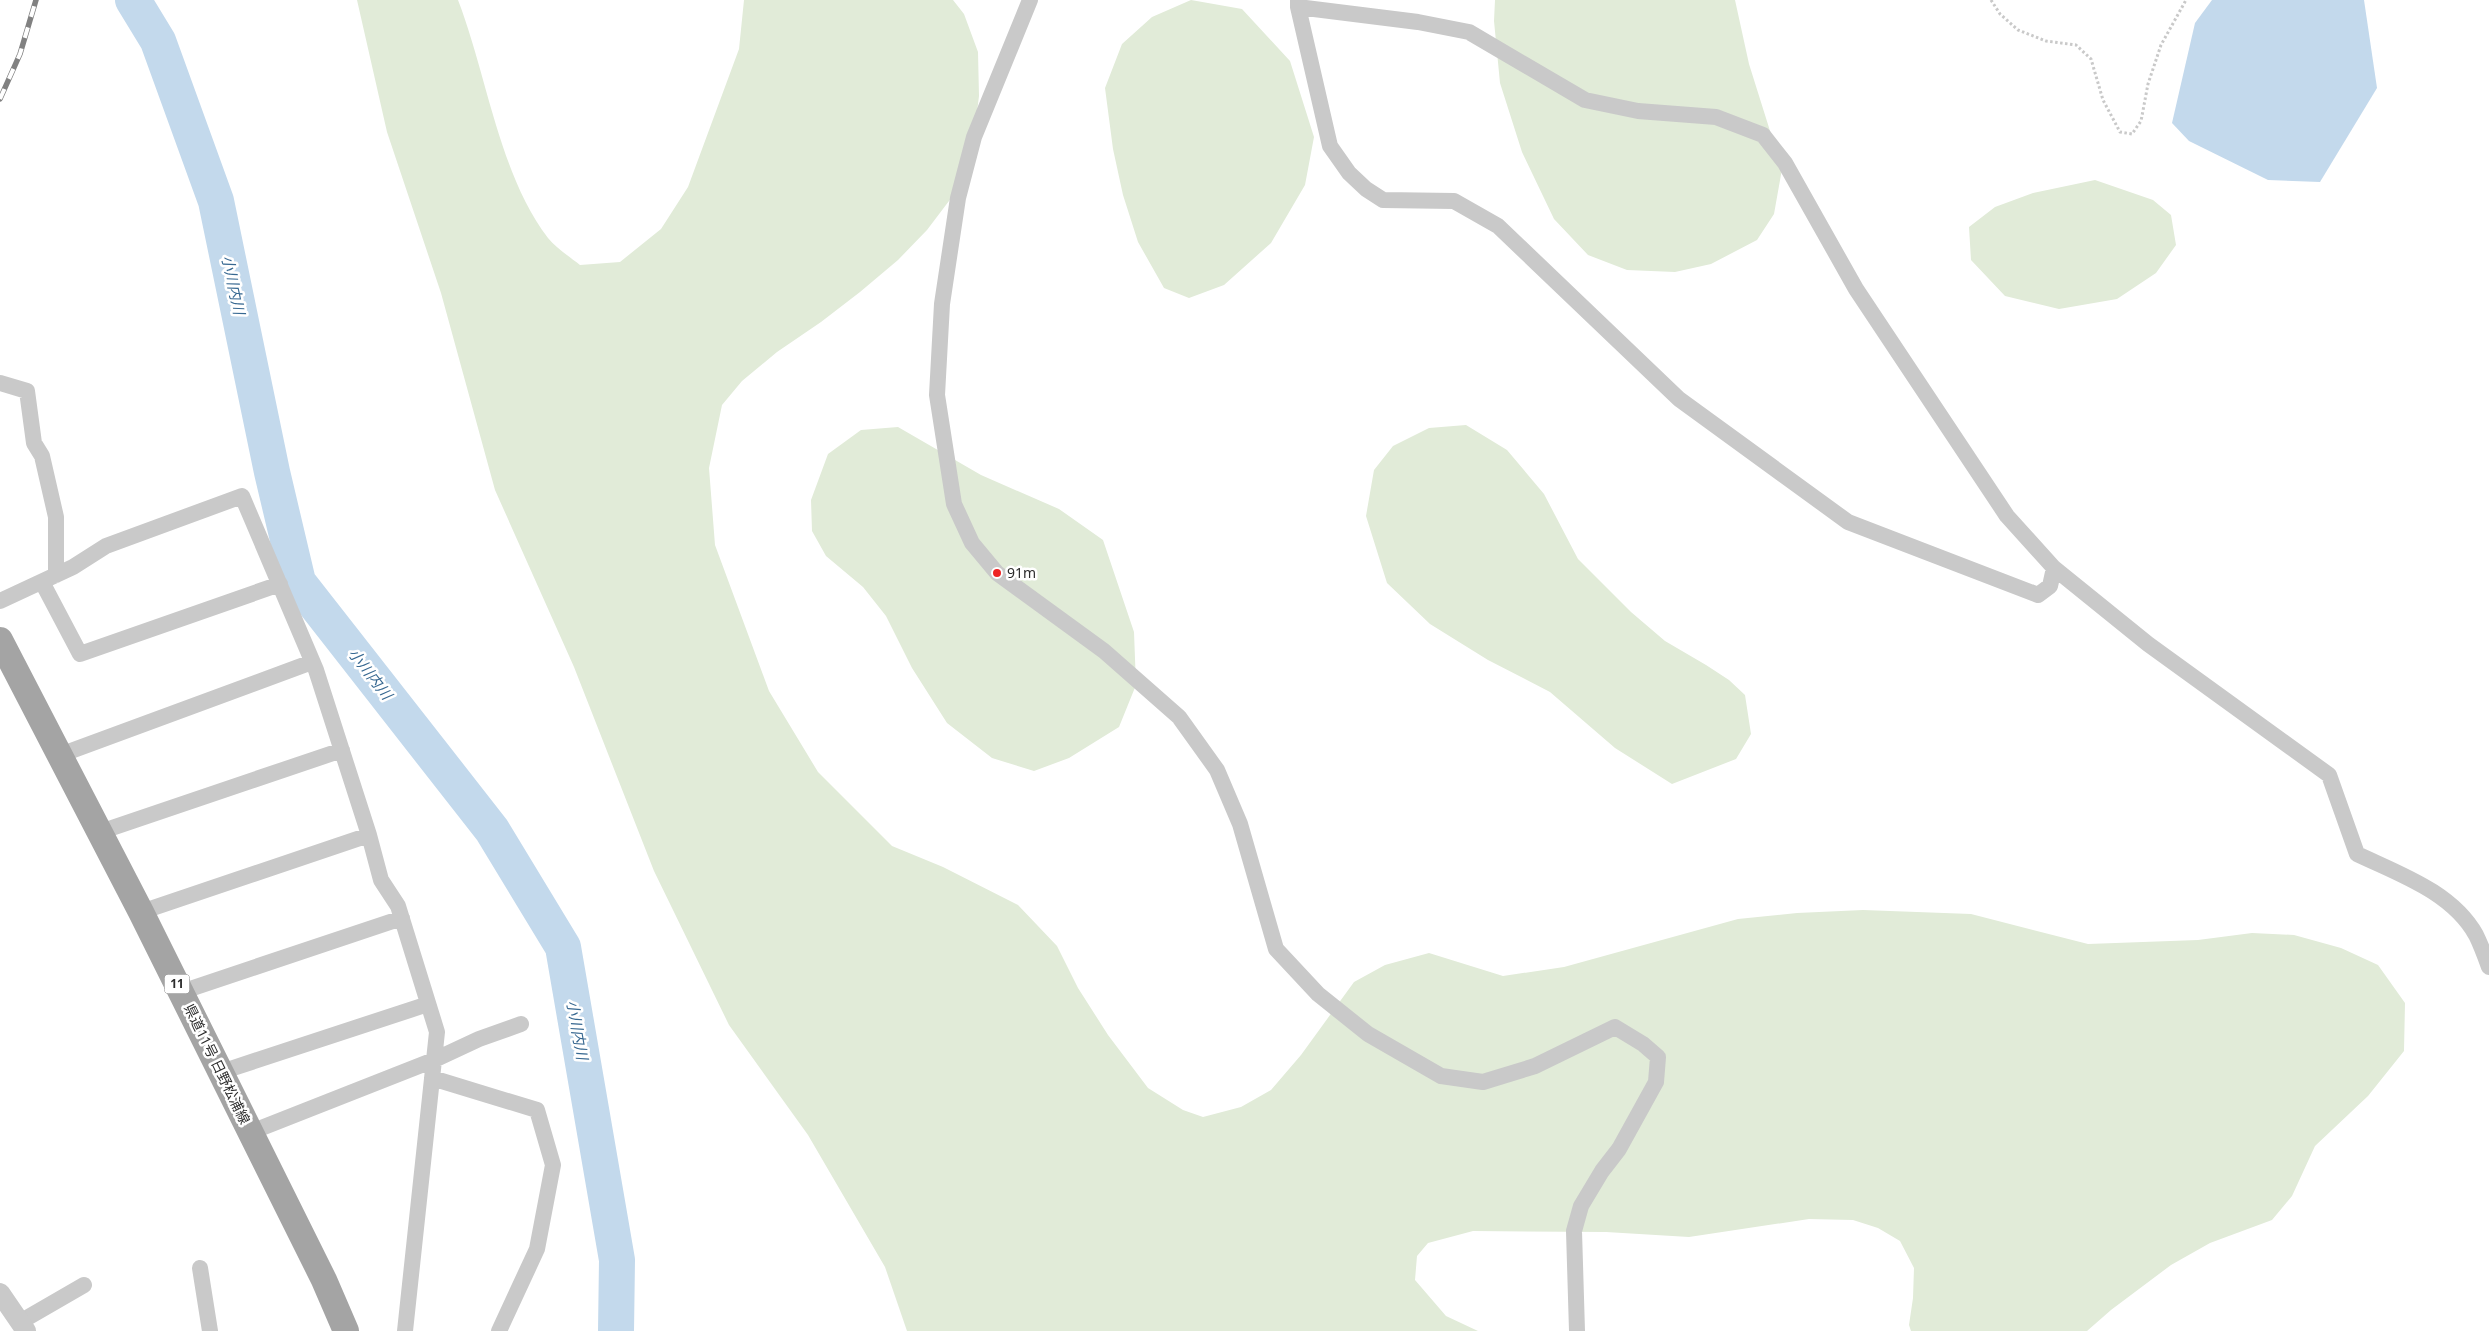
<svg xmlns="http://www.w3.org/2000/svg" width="2489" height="1331" font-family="'Noto Sans','Noto Sans JP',sans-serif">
<rect width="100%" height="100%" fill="#fff"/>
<!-- green -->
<path fill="#e1ebd8" d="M357,0H458C487,75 499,174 548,238C556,248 570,257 580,265L620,262L661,229L688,187L739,49L744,0H953L964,14L978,52L979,96L972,152L952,197L927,230L898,260L860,292L821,322L777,352L742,381L722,405L709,468L715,545L769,691L818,772L892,846L943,867L1018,905L1057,946L1078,988L1108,1035L1148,1088L1183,1110L1203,1117L1241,1107L1271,1090L1301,1055L1354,982L1385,965L1429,953L1503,976L1564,967L1738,919L1797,913L1863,910L1971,914L2088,944L2198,940L2252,933L2294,935L2341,948L2378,965L2405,1003L2404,1051L2368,1096L2315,1146L2292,1196L2272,1220L2210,1243L2171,1265L2111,1310L2087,1331H1911L1909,1325L1913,1298L1914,1268L1900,1241L1878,1228L1853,1220L1809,1219L1689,1237L1606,1232L1473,1231L1428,1243L1417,1256L1415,1280L1446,1316L1478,1331H907L885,1267L808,1135L729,1025L654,871L574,667L495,490L441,293L387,132Z
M1191,0L1242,9L1290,61L1314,137L1305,185L1271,243L1224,285L1189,298L1164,288L1138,242L1123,195L1113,149L1105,88L1122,44L1152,17Z
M1495,0H1735L1749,64L1782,169L1774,214L1757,240L1711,264L1675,272L1627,270L1588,255L1554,219L1522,152L1500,83L1494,21Z
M2095,180L2153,200L2171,215L2176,245L2156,273L2117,299L2059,309L2005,296L1971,260L1969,227L1995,207L2033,193Z
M1466,425L1507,450L1544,494L1578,559L1631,612L1665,641L1706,665L1729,680L1745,695L1751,734L1736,759L1672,784L1615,748L1550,692L1488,660L1430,624L1387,583L1366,516L1374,470L1393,446L1429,428Z
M898,427L981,475L1059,509L1103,540L1134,632L1136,685L1119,727L1069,758L1034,771L992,758L947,723L912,668L886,616L863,587L826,556L812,531L811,500L828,454L861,430Z"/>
<!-- water -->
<path fill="#c3d9ec" d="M2212,0H2364L2377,88L2320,182L2268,180L2189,141L2172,123L2195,23Z"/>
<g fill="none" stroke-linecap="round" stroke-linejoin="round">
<!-- river -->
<path stroke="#c3d9ec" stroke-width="36" d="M133,0L158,41L216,201L272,472L298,582L492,830L563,947L617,1260L616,1331"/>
<!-- path -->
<path stroke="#c9c9c9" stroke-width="3" stroke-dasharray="2.5 2.5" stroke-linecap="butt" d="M1991,0L2000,14L2018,30L2046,41L2076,45L2091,59L2103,100L2120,132L2132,134L2141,121L2148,84L2161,45L2186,0"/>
<!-- minor -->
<path stroke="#c9c9c9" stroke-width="16" d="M1030,0L974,137L958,198L942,304L937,395L954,504L972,543L997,573L1104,651L1179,717L1217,770L1240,824L1276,949L1318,994L1368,1034L1441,1076L1483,1082L1535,1066L1615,1027L1643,1044L1658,1057L1656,1082L1619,1149L1602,1171L1581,1206L1574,1231L1577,1331
M1298,0V7L1330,146L1349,173L1366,189L1383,200L1454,201L1498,226L1679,399L1848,522L2038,595L2050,586L2054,568
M1298,7L1418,22L1469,32L1585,100L1638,111L1716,117L1763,135L1785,163L1856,289L2007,516L2054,568L2148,644L2329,775L2357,854C2399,874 2452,892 2476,935C2481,945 2485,956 2489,967
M0,383L27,391L34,443L42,456L56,517V575
M42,582L80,654L280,584
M0,601L73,567L106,546L242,496L316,670L369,835L381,880L398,906L437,1032L405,1331
M60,755L312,662
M100,832L342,750
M141,912L369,835
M181,992L402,918
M221,1072L428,1004
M432,1078L537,1110L553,1165L537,1249L499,1331
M251,1132L434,1060L479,1039L521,1024
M200,1268L210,1331
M20,1322L84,1285"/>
<!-- tertiary -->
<path stroke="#c9c9c9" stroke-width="20" d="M0,1293L26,1331"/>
<!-- primary -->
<path stroke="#a4a4a4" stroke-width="26" d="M0,640L141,912L324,1280L346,1331"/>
<!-- rail casing -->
<g stroke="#818181" stroke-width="5.5">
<path id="rail" d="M0,99L20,54L36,0"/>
</g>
<!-- rail -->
<use href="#rail" stroke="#fff" stroke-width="4" stroke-dasharray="11" stroke-linecap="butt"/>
</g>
<!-- markers -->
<circle fill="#ee2324" stroke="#fff" stroke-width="2" cx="997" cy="573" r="5"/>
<g text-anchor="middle" stroke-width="5" stroke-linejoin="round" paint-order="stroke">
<!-- shield labels -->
<rect fill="#fff" stroke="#6b6b6b" stroke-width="1" x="164.5" y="974.5" width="25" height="19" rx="4"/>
<g font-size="12" font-weight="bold" fill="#2c2c2c">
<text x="177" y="988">11</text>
</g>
<!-- poi labels -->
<g font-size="14" fill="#2c2c2c" stroke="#fff" text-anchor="start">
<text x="1007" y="578">91m</text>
</g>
<!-- street labels -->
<g font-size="14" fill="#2c2c2c" stroke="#fff">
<text transform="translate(217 1064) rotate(64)" y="5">県道11号 日野松浦線</text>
</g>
<!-- water labels -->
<g font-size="15" font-style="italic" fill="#376891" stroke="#fff">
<text transform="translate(233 285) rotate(78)" y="5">小川内川</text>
<text transform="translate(370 674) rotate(52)" y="5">小川内川</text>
<text transform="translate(577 1030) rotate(80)" y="5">小川内川</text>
</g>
</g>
</svg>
